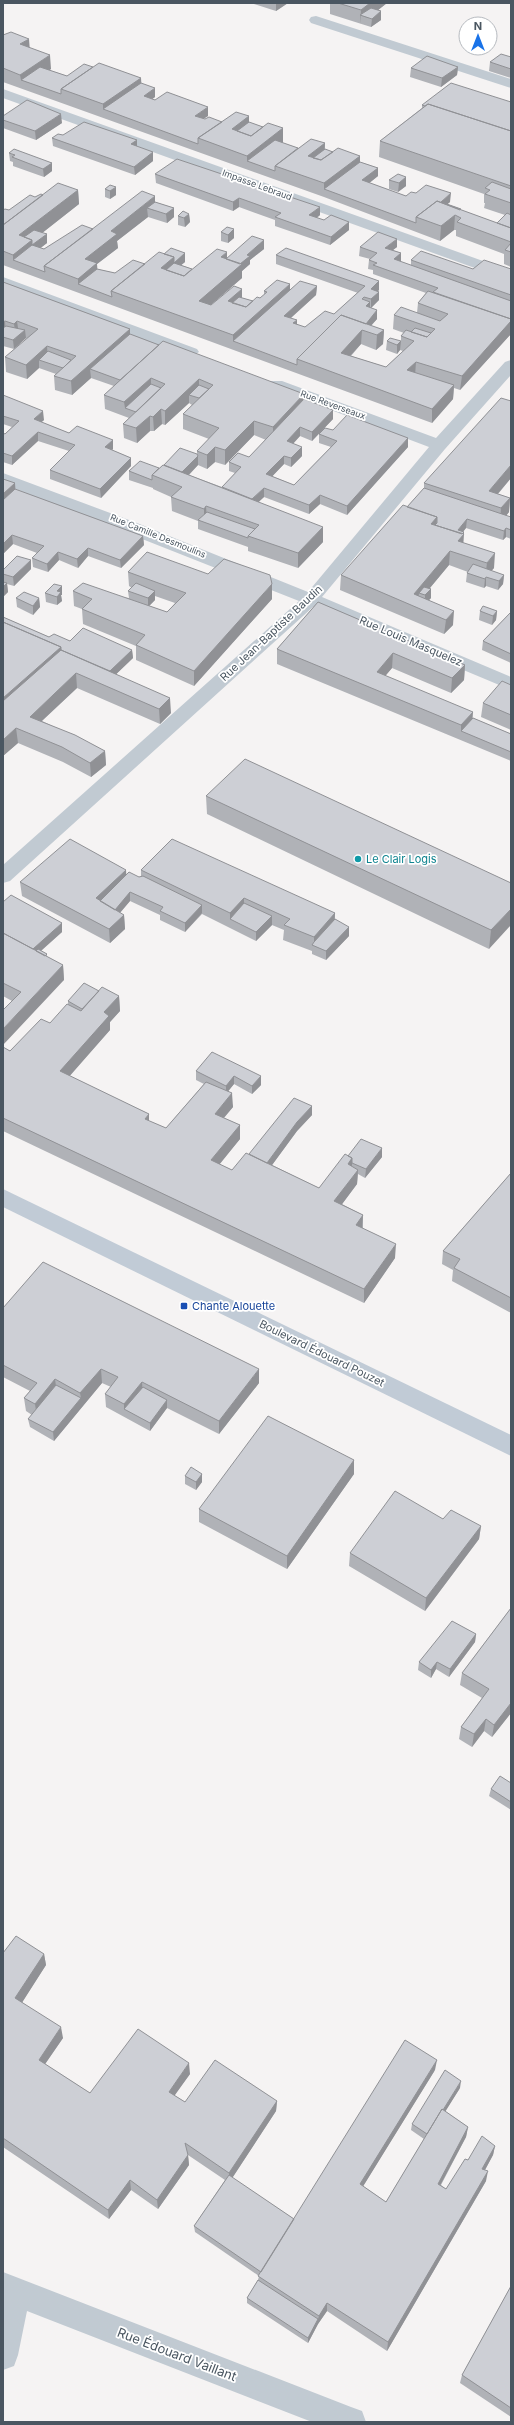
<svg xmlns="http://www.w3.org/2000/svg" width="514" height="2425" font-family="Inter,sans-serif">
<rect width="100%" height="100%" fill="#f5f3f3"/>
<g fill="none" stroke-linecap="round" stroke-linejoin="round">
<!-- lane -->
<path fill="#c1cad2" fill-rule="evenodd" d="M316,16L511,79V88L311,23L309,20L311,17Z"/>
<!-- street -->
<path fill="#c1cad2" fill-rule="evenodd" d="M3,89L511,271V281L3,98Z
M3,277L197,349L199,352L191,357L185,355L3,287Z
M511,360V375L445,449L322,597L511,677V690L313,607L10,881L3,883V865L299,601L3,484V473L137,523L308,592L429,447L270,387L268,384L270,381H282L436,438L505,362Z
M3,2272L351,2407L362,2411L366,2422H312L27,2311L18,2355L14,2366L3,2370Z"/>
<!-- secondary -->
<path fill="#c1cbd6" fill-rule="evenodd" d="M3,1189L511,1435V1456L3,1207Z"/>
</g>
<!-- wall -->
<path fill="#b0b2b7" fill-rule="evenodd" d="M254,3H288L276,11L254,4Z
M330,3H387L378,10L381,11V20L371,27L330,14Z
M3,35L30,48L51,69L49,70L67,76L93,67L141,78V83L155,97L152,99L208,116L203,119H205L222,122L249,116V122L263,127L283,128V142L282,143L298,148L325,143V149L333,152L360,156V162L378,168V176L369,183L406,196L416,193L450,202L447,204L461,209V210L497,223L505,215L484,208L485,203H484V194L379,157L380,141L422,108V105L511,102V267L504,264V254L456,236V230H454L440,241L324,197L3,82Z
M511,57V78L489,71L490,62Z
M458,67L457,75L441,87L410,77L411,68Z
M3,116L62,123L36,140L3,128Z
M63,135L137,140V147L153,152V161L135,175L53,146L52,138Z
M9,153L52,163V171L44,177L13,166V162L10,161Z
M155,174L320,215L317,218L324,220L349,222V230L330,245L275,226V220L239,207L233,211L156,183Z
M406,177V186L398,192L389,189V180Z
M110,185L116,195L110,199L105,197V189Z
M78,190L79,204L42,233L47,234V243L40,248L44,249L155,202L174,208V217L167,223L148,217L117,241L118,248L97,264V269L115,273L145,264L164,254L185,253V262L181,265L192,269L227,258L264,240V249L250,260V264L242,271V278L211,305L242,289V298L253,301L260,298L264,295V291L290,290L317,286L316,295L291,318L297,325L305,327L334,314L358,293L276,264V255L379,290L378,291L379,292V300L371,308L377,319L371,326L384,330L383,344L376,350L361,344L351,356L386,367L403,351L400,350L397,354L386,350L387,341H401V336L404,333L393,329L394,315L417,313L418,303L426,293L373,274V270L368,269L369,260L370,259L359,256L360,247H397L393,250L401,253V262L411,265V260L473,269H511V334L460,390L454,388L453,399L432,423L3,265V210H9L35,197L43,195Z
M189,214L190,222L185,227L178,225V216Z
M227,227L234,238L228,243L221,241V232Z
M3,282L130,329V334L159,345L304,394V399L333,419L312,441L300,436L293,444L302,456L291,467L284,464L272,476L294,485L331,447L319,443V434L333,430L408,447L347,515L320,504L309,514L264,497L258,502L323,542L298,568L248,551V547L198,529V521L172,511L171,497L153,489V488L129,480V471L159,468L197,454V451L209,439L183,429V414L192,405L189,403L165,425L162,424L154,431H150L137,443L124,438L123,424L129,418L105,409L104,395L114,386L91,378L72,395L55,390L54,376L56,374L39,368L27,379L6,372L5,357L27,339L26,338L14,349L3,346ZM254,435L266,440L249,457L229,462V471L235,473L222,487L189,475L198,465L207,469L215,462L225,465Z
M3,395L44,420L41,422L69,433L113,440V449L112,450L131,458V466L101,498L50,479V470L69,451L38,441L12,465L3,462V433L5,434L12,427L3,424Z
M511,401V478L498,494L510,498L509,512L506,516L511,517V539L506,537L503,540L466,528L463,532H464L463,543L494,568L491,571L504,575L503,584L498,590L486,586L484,588L466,582L467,573L468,572L449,565L430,588L431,589V598L429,600L453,625L444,634L340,590L341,575L407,507L424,488V483Z
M3,479L15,483V489L143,536L144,545L121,568L88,556L78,568L59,560L48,572L33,567L32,558L37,553L13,544L3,554Z
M31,569L14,586L7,584L8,592L4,596H3V570Z
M128,572L272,599L194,686L136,660V646L83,624L82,609L74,606L73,591L129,598L128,591L132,588L129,586ZM155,596L175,603L167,612L149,606L155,600Z
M62,586V595H61L62,601L57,605L46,602L45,593Z
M16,598H39L40,607L33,615L17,607Z
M318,602L465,665L464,680L451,693L392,668L385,676L473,718L511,734V761L277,664V649Z
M480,611H497L496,620L492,625L479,620Z
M511,612V663L482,650L483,641Z
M3,617L49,637L70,641L132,650L133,658L116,674L171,713L160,724L77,688L42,721L105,751L106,765L91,777L63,762L18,743L3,756Z
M511,685V730L481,717L483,703Z
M206,796L511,883L489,949L207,814Z
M141,870L335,913V919L349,936L326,960L312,954V951L283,940L284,930L272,925L256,941L202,914L185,932L160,920V915L130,901L120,913L124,915L125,929L110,943L22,896L20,882L127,875L139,877L141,876Z
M3,902L62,932L41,951L47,954V957L63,965L64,980L12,1001L3,996Z
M99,991L119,996L120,1011L110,1022V1030L69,1076L149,1114V1121L166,1128L204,1084L196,1080V1071L261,1076V1085L252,1094L234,1084L228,1091L233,1107L224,1118L240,1125V1139L219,1164L232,1170L249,1154L312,1106V1115L297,1131L272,1165L319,1188L348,1156L382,1157L365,1178L358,1174L357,1184L342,1204L363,1215V1228L395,1258L364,1303L3,1131V1047L10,1051L50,1023L68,1005V1001Z
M511,1173V1313L452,1281L453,1270L442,1264L443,1251Z
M3,1308L259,1383L219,1434L167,1408L150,1431L106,1407L105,1394L111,1387L102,1383L54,1441L30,1427L28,1419L32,1415L26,1411L24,1398L30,1391L3,1377Z
M354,1460V1474L287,1569L199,1522V1509Z
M202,1474V1482L196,1490L185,1484V1476Z
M481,1526L479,1539L425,1611L349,1566L350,1553Z
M511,1608V1713L492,1737L484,1731L472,1747L459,1739L461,1727L482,1698L460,1685L462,1673Z
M476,1634L475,1642L449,1677L436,1669L431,1678L418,1670L419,1662Z
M511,1783V1810L489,1796L491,1789Z
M3,1953L44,1954L46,1965L22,2002L63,2038L45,2064L90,2093L190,2074L174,2095L185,2102L277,2101L276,2111L232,2178L294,2219L435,2070L363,2186L386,2202L424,2139L411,2130L412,2124L460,2088L445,2111L468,2127L466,2137L441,2185L446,2189L468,2160L495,2146L493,2155L485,2170L486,2181L387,2351L327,2311L318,2324L308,2343L247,2303V2298L258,2280L259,2276L195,2232L194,2226L225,2180L188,2155L189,2165L158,2209L131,2190L109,2219L3,2147Z
M511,2286V2417L460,2383L462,2375Z"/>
<!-- shaded-wall -->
<path fill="#909195" d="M276,3H288L276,11Z
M370,3H387L368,18L360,15V24L361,10Z
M381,11V20L371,27L372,19Z
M29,39L30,52L20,44Z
M50,55L51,69L29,83L21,80L20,75Z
M458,67L457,75L441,87L442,78Z
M141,78L142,92L103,109V104Z
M155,88V97L144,105V96Z
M208,107V116L195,124V116Z
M61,114L62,123L36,140L35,131Z
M249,116V130L240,137L232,129Z
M283,128V142L255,164L247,161V156Z
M137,140V148L131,144Z
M325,143L324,157L308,162V156Z
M153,152V161L135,175L134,167Z
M360,156V170L324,189V198V183Z
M52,163V171L44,177L43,169Z
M378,168V176L362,189V180Z
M406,177V186L398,192L399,183Z
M116,187V195L110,199V191Z
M78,190L79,204L32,241L33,254L13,260V255L19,235Z
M451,193L450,202L442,209L441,202Z
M155,196V211L147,208L148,217L117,241L118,248L97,264L98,277L78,284V279L85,259L111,231Z
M239,198V207L233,211V202Z
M320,207V215L309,223V215Z
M174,208V217L167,223L166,214Z
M189,214L190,222L185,227L184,218Z
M455,215L454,230L440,241L441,226Z
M349,222V230L330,245L331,237Z
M234,229V238L228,243V235Z
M47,234V243L33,254L32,245Z
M397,239V247L385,256V248Z
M264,240V249L250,260V264L242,271V278L199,315V301L247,255Z
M227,252V265L221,257Z
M185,253V262L168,276L161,268L174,257Z
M401,253V262L394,259Z
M379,281V290L371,298V289Z
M290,284V298L233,341V335Z
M317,286L316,295L284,324V316Z
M242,289V303L235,309L228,301Z
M379,292V300L371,308V299Z
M370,302V311L366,306Z
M377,310V319L366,331L362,330L361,344L340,367L341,353Z
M297,320V329L293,323Z
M5,321L6,335L3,337V322Z
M17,321L19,335L25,330L26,338L14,349L13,340L16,338L14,324Z
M511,321V334L460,390L462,376Z
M130,329V343L90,369L91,378L72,395L71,381Z
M384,330L383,344L376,350L377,335Z
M401,341L400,350L397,354V345Z
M47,346L48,360H39V368L27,379L26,365Z
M416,362L415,376L407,370Z
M151,378V393L125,408L124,402Z
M199,379V394L189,395V403L165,425V411Z
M454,385L453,399L432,423V409Z
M304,394V408L273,442V427Z
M161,409L162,424L154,431L153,417Z
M333,410V419L312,441V432Z
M43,411L44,420L35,428L34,419Z
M150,416V431L137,443L136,428Z
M254,421V435L225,465V450Z
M300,427V436L287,450V441Z
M38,432V441L12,465V456Z
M408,438V447L347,515V506Z
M113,440V449L105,456V447Z
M215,447V462L207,469V455Z
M302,447V456L291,467V458Z
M198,456V465L179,485L178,476Z
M284,456V464L266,483V474Z
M131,458V466L101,498L100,489Z
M511,465V478L489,504V491Z
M15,483L16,498L3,510V494Z
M264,488V497L248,512V503Z
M320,495V504L309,514V505Z
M510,498L509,512L500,523L501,508Z
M206,506L207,520L204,522V509Z
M437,517L436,531L431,524Z
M467,519L466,528L457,539L458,530Z
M323,527V542L298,568V553Z
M506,528V537L503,540L504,531Z
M464,532L463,549L459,554L458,539Z
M12,535L13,544L3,554V544Z
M143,536L144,545L121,568L120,560Z
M88,548V556L78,568L77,559Z
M450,551L449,565L424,595L419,593L418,602L414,594Z
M58,552L59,560L48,572L47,564Z
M495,553L494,568L485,578L487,563Z
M31,560V569L14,586L13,577Z
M504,575L503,584L498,590L499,581Z
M486,577V586L484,588L485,579Z
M7,583L8,592L4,596L3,587Z
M272,584V599L194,686V671Z
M62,586V595H61L62,601L57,605V591Z
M431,589V598L425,604V595Z
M155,591V600L148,607V598Z
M39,598L40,607L33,615V606Z
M454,611L453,625L444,634L446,620Z
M497,611L496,620L492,625L493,616Z
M61,647L62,664L3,716V698Z
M132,650L133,658L106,684L105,675Z
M393,653L392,668L376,687L377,672Z
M465,665L464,680L451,693L452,678Z
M76,673L77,688L31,731L30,717Z
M170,698L171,713L160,724L159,709Z
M473,712L472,727L461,731V725Z
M16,728L18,743L3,756V740Z
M105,751L106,765L91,777L90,763Z
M126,870L127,884L96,905V898Z
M130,892V901L112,922V913Z
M244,898V912L230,919V913Z
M202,905V913L185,932V923Z
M511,909V925L489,949L491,930Z
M335,913L334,928L314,946V937Z
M124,915L125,929L110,943L109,929Z
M272,916V925L256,941V932Z
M62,923V932L35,956L29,952Z
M349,927V936L326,960V951Z
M63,965L64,980L3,1045V1029Z
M119,996L120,1011L110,1022V1030L61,1086L60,1071L104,1012Z
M234,1076V1084L226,1094V1086Z
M261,1076V1085L252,1094V1086Z
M232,1093L233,1107L215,1128V1114Z
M312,1106V1115L297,1131L264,1176V1167L297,1122Z
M149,1114V1128L145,1119Z
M240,1125V1139L211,1175V1160Z
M382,1148V1157L365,1178L366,1169Z
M352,1158V1172L348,1164Z
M358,1170L357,1184L334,1215V1201Z
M363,1215L362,1229L356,1225Z
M396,1244L395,1258L364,1303V1289Z
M101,1369L102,1383L54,1441L53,1432L81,1398L80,1393Z
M259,1369V1383L219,1434V1421Z
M55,1379L57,1393L37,1418L35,1404Z
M142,1382L143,1395L124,1409V1404Z
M167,1400V1408L150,1431V1423Z
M354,1460V1474L287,1569V1556Z
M202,1474V1482L196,1490V1482Z
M481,1526L479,1539L425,1611L426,1598Z
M476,1634L475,1642L449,1677L450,1669Z
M437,1662L436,1669L431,1678V1670Z
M511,1703V1713L492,1737L494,1725Z
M486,1719L484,1731L472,1747L474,1734Z
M44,1954L46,1965L18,2009L15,1998Z
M61,2027L63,2038L41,2070L39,2060Z
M437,2060L435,2070L359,2193L360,2184Z
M189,2063L190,2074L170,2102L169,2092Z
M461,2081L460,2088L427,2141L428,2135Z
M277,2101L276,2111L229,2183V2173Z
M468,2127L466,2137L436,2193L438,2184Z
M495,2146L493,2155L480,2179L482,2169Z
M188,2155L189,2165L158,2209L157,2200Z
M488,2171L486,2181L387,2351L388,2342Z
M130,2180L131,2190L109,2219L108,2210Z
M327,2303V2311L318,2324L308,2343V2338L318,2319L319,2316Z"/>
<!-- building -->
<path fill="#cdcfd5" stroke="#909195" d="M338,3H370L361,10Z
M371,8L381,11L372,19L360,15Z
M11,32L29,39L20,44L50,55L20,75L3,68V35Z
M501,54L511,57V69L490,62Z
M427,56L458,67L442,78L411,68Z
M99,63L141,78L103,104L61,89Z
M84,64L93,67L61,89V94L21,80L40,67L67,76Z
M141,83L155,88L144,96L155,100L167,92L208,107L195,116L205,119L209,117L222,122L198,138V144L103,109Z
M451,83L511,102V131L428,104L425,106L422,105Z
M27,100L61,114L35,131L3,120V116Z
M428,104L511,131V186L380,141Z
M236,112L249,116L232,129L251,136L268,123L283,128L247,156L198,138Z
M84,122L137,140L131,144L153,152L134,167L52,138L58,134L63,135Z
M249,122L263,127L251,136L237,131Z
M311,139L325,143L308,156L321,160L338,148L360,156L324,183L275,166Z
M275,140L298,148L275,166V171L247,161Z
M14,149L52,163L43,169L12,157L15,155L9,153Z
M325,149L333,152L321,160L313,158Z
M177,159L320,207L309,215L324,220L331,215L349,222L331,237L275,217L281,213L239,198L233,202L155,174Z
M360,162L378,168L362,180L406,196L411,192L416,193L426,185L451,193L441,202L461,209L460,210L437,201L416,217V223L324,189Z
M398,174L406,177L399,183L389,180Z
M492,182L511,189V203L485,194L490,190L485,188Z
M58,183L78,190L19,235L32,240L13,255L3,251V225Z
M110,185L116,187L110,191L105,189Z
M142,191L155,196L111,231L117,234L85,259L97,263L78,279L44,266Z
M41,194L43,195L3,225V210L5,209L9,210L30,195L35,197Z
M437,201L511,228V242L457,222L461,218L455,215L441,226L416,217Z
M155,202L174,208L166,214L147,208Z
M183,211L189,214L184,218L178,216Z
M507,213L511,215V228L497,223Z
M82,225L93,229L44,266L45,272L13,260L32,245L44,249Z
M227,227L234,229L228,235L221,232Z
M34,230L47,234L32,245V240L24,237Z
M378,232L397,239L385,248L401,253L394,259L511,301V319L433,292L438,288L373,265L377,263L369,260L377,253L360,247Z
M252,236L264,240L247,255L250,256L240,264L226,259Z
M511,243V252L505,250Z
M171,248L185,253L174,263V257L164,254Z
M286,248L379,281L371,289L379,292L371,299L364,297L362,299L370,302L366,306L377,310L366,324L341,315L297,359V365L233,341L300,281L317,286L284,316L297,320L293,323L305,327L325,311L334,314L365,286L276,255Z
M217,249L227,252L221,257L242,264L199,301L211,305L234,286L242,289L228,301L246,307L257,297L260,298L267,292L264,291L277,280L290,284L233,335L111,291L159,252L174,257L161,268L184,276Z
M421,251L473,269L484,260L511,269V295L411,260Z
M133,260L145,264L111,291L112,297L78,284L97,269L115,273Z
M174,263L192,269L184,276L166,270Z
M3,282L130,329L71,381L54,376L76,356L47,346L26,365L5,357L38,329L17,321L14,324L5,321L3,322Z
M428,291L511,319V321L462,376L416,362L407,370L454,385L432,409L297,359L341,315L384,330L377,335L362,330L341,353L386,367L414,341L401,336L406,330L427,337L435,329L394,315L401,307L440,321L448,314L418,303Z
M239,297L253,301L246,307L232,303Z
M6,326L25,330L13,340L3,337V328Z
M415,328L431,333L427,337L411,332Z
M130,334L159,345L120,380L90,369Z
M390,338L401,341L397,345L387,341Z
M163,341L304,394L273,427L254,421L225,450L215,447L207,455L197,451L219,428L183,414L213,385L199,379L165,411L161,409L153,417L150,416L136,428L123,424L165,384L151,378L124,402L104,395Z
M48,351L71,360L63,368L39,360Z
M151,384L161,388L136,412L125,408Z
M199,385L209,389L199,398L189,395Z
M3,395L43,411L34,419L69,433L77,426L113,440L105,447L131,458L100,489L50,470L75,445L38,432L12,456L3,453V433L5,434L19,421L3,416Z
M501,398L511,401V465L489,491L510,498L501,508L424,483Z
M304,399L333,410L312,432L300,427L287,441L302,447L291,458L284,456L266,474L294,485L337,441L319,434L325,428L333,430L347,415L408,438L347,506L320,495L309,505L264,488L252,499L222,487L241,467L229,462L238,453L249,457Z
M180,448L197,454L198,456L182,472L164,465Z
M140,461L159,468L152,475V480L129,471Z
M163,465L323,527L298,553L248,536L259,525L206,506L204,509L171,497L182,487L152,475Z
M3,479L15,483L3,494Z
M424,488L511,517V530L506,528L504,531L467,519L458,530L464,532L462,534L435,525L437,523V517L407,507Z
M15,489L143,536L120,560L88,548L77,559L58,552L47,564L32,558L44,546L12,535L3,544V500Z
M403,505L437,517L431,524L464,534L458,541L495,553L487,563L450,551L414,594L454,611L446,620L341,575Z
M207,512L255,529L248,536V538L198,520Z
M147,552L208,574L224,559L270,575L272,584L194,671L136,645L145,635L82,609L92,599L73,591L83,583L167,612L186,593L128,572Z
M17,556L31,560L13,577L3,574V570Z
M473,564L504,575L499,581L486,577L485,579L467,573Z
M3,582L7,583L3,587Z
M136,583L155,591L148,598L128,591Z
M54,584L62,586L57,591L61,592L57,597L45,593Z
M424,587L431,589L425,595L419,593Z
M24,592L39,598L33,606L16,598Z
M318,602L465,665L452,678L393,653L377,672L473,712L461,725L277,649Z
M483,606L497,611L493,616L480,611Z
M511,612V654L483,641Z
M3,617L49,637L54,634L70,641L83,628L132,650L110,671L61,650V647L3,622Z
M3,622L61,647L3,698Z
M61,650L170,698L159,709L76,673L30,717L75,735L105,751L90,763L62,747L16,728L3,740V701Z
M502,681L511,685V715L483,703Z
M473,718L511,734V752L461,731Z
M245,759L511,883V909L491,930L206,796Z
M70,839L126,870L96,898L124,915L109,929L20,882Z
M172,839L335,913L314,937L284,925L290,919L244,898L230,913L141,870Z
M129,872L139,877L143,876L202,905L185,923L160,911L163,907L130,892L115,910L100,901Z
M11,895L62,923L33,949L3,933V902Z
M244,903L272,916L256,932L230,919Z
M335,919L349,927L326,951L312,945L314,942Z
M3,933L63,965L3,1029V1010L21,992L3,983Z
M38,949L47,954L45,956L36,951Z
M84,983L99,991L82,1009L68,1001Z
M102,987L119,996L104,1012L109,1016L60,1071L149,1114L145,1119L166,1128L206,1082L232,1093L215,1114L240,1125L211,1160L232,1170L246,1153L319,1188L345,1154L352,1158L348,1164L358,1170L334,1201L363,1215L356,1225L396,1244L364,1289L3,1118V1047L10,1051L41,1019L50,1023L67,1004L81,1011Z
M212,1052L261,1076L252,1086L234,1076L226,1086L196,1071Z
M294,1098L312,1106L297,1122L267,1163L249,1154Z
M361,1139L382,1148L366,1169L352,1163V1158L348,1156Z
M511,1173V1298L454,1268L460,1259L443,1251Z
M43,1262L259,1369L219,1421L142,1382L124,1404L105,1394L118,1377L101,1369L80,1393L55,1379L35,1404L24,1398L37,1383L3,1365V1308Z
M56,1385L81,1398L53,1432L28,1419Z
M143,1387L167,1400L150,1423L124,1409Z
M268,1416L354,1460L287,1556L199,1509Z
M191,1467L202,1474L196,1482L185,1476Z
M395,1491L443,1519L451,1510L481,1526L426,1598L350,1553Z
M511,1608V1703L494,1725L486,1719L474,1734L461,1727L489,1689L462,1673Z
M452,1621L476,1634L450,1669L437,1662L431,1670L419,1662Z
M500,1776L511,1783V1802L491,1789Z
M16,1936L44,1954L15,1998L61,2027L39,2060L90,2093L138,2029L189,2063L169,2092L185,2102L215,2060L277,2101L229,2173L185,2143L188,2155L157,2200L130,2180L108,2210L3,2138V2110L4,2109H3V1953Z
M405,2040L437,2060L360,2184L386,2202L442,2109L468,2127L438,2184L446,2189L465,2159L468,2160L482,2136L495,2146L482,2169L488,2171L388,2342L327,2303L319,2316L258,2276Z
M445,2070L461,2081L443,2110L442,2109L427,2134L412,2124Z
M229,2175L294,2219L261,2272L194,2226Z
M258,2280L318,2319L308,2338L247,2298Z
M511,2286V2408L462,2375Z"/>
<!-- markers -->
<circle fill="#0f9aa8" stroke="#fff" stroke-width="1.5" cx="358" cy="859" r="4"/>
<rect fill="#1a4fb4" stroke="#fff" stroke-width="1.5" x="180" y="1302" width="8" height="8" rx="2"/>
<g text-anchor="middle" stroke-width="3.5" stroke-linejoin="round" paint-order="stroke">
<!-- far-street labels -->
<g font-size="9" fill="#4a5661" stroke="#fff">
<text transform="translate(257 185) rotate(20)" y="3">Impasse Lebraud</text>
<text transform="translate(333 405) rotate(20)" y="3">Rue Reverseaux</text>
<text transform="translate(158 536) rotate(22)" y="3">Rue Camille Desmoulins</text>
</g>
<!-- street labels -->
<g font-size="11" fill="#4a5661" stroke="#fff">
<text transform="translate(271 633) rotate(-43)" y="4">Rue Jean-Baptiste Baudin</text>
<text transform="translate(411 641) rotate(23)" y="4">Rue Louis Masquelez</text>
<text transform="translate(322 1353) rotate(26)" y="4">Boulevard Édouard Pouzet</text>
</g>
<!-- culture labels -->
<g font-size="11" fill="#0d838f" stroke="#fff" text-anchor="start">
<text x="366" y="863">Le Clair Logis</text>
</g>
<!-- transit labels -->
<g font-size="11" fill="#164399" stroke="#fff" text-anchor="start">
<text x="192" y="1310">Chante Alouette</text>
</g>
<!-- near-street labels -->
<g font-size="13" fill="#4a5661" stroke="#fff">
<text transform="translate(177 2354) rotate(21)" y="5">Rue Édouard Vaillant</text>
</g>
</g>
<!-- border -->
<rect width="514" height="2425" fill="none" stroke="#4a5661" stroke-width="8"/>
<!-- north arrow -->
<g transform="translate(478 36)"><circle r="19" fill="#ffffff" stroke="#b7bbc0"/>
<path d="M0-3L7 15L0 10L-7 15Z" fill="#1a73e8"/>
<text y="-6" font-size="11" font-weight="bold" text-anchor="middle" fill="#4a5661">N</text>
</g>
</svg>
